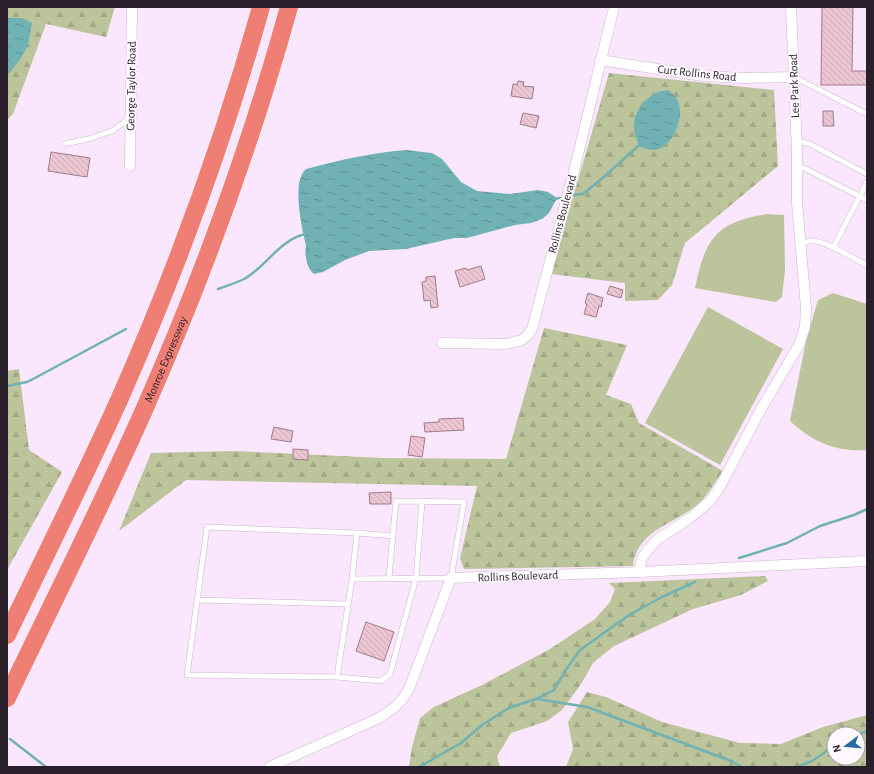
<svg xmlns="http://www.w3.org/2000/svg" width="874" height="774" font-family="'Alegreya Sans',sans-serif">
<defs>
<pattern id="forest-firs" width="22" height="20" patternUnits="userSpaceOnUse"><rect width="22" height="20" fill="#bbc49a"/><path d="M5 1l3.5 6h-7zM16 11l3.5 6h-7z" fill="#a1a885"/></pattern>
<pattern id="water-ripples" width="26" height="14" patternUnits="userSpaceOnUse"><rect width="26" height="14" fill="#70b2b3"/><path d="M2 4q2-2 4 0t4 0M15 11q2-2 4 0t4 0" fill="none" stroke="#5c9092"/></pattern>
<pattern id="building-back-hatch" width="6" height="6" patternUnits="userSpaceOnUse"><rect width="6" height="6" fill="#edc6d4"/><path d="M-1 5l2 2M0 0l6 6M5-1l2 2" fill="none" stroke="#cbaab6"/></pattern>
</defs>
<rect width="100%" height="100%" fill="#fae6fd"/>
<!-- green -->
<path fill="#bbc49a" d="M767,214L784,215L785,270L782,297L776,302L695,288C705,240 715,222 767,214Z
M833,293L867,304V450C835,452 813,442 790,421L806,341L818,300Z
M708,307L783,349L720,465L645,423Z"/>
<!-- forest -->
<path fill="url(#forest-firs)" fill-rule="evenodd" d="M7,7H115L106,37L46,24L13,114L7,120Z
M609,73L774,90L778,166L685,243L672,285L658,300L625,301V283L551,274Z
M544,328L627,345L606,395L631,404L639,423L723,471C716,480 708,495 699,503C676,524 636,530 633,566L464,569L460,558L477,486L186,480L119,531L151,453L233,451L384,458L506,459Z
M19,369L29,450L62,472L7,570V371Z
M765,576L768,581L741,595L693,609L614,646L593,663L581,684L562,710L547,721L511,733L497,756L500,767H409L412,747L420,718L434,707L482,685L550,649L595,619L610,602L615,589L609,583Z
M587,692L606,697L662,722L740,743L781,744L823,727L867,715V767H566L573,749L568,722ZM834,734H858V758H834Z"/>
<!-- water -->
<path fill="url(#water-ripples)" d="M7,18H22L32,23L28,45L21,58L7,76Z
M667,90C691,101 678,141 659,149C653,152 645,148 638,146C638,140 636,139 635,134C630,118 643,98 658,92C661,91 664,91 667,90Z
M406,150L432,153L442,159L461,182L477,191L510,194L538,190L548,192L557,198L549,213L542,219L531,223L515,225L467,238H454L406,249L369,251L345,260L323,272L314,274C307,269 304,254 306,245C302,229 291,181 306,169C340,160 370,153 406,150Z"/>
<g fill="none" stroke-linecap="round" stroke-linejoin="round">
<!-- stream -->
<path stroke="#70b2b3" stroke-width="2.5" d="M574,195L583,194L605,176L638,146
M554,199L560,198
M218,289C226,286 236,283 244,279C266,267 280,239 306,234
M7,386L27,382L35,378L126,329
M739,558L787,543L820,526L854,515L867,509
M537,699L587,707L731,761L742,767
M858,735L867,731
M10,739L46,767
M419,767L461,743L482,725L509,708L536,699L554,690L565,671L580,650L629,615L662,597L695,582
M797,767L812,761L834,746"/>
</g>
<!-- building -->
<path fill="url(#building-back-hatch)" stroke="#9f7b88" d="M822,7H853L852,71H867V85H821Z
M518,81L524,82L523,86L534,87L532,99L511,96L513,84L517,85Z
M823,111H833L834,126H823Z
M523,113L539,116L536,128L520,124Z
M51,152L90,158L87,177L48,171Z
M481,266L485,279L460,287L455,271L466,268L467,270Z
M435,276L438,307L431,308L430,300L424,301L422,282L426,281V277Z
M610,286L623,290L621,298L607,294Z
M588,293L603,298L601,307L599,306L596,317L584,314L587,304L585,303Z
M463,418L464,430L425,432L424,423L439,422V419Z
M274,427L293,431L291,442L271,439Z
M411,436L425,438L422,457L408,455Z
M293,449L308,450V460L293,459Z
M391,492V504H370L369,493Z
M366,622L394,632L384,661L356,651Z"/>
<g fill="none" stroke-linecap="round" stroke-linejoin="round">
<!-- service casing -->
<g stroke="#ccb4d0" stroke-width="6">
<path id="service" d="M794,77L867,114
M796,141L810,144L867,174
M64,144L88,139L112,131L130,118
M797,166L806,169L867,200
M800,244C803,243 806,242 809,241C823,239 854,259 867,265
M833,248L867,182
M357,533L393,536
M352,579L337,677L187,675L207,527L357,533L352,579L451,578L464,502L396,501L389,578
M197,600L348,604
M337,677L381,681L390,674L416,578L422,502"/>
</g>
<!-- minor casing -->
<g stroke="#ccb4d0" stroke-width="11">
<path id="minor" d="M600,60L703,76L743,78L794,77
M130,166L132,7
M442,343L507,344L522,340L528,335L532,329L575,167L614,7
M639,572L642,558L650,547L658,539L690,518L701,509L711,500L721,485L761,409L799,345L805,327L806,308L797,203V152L791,7
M269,767L377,719C393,709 399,706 409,689L451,578L639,572L867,561"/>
</g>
<!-- motorway casing -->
<g stroke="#fff" stroke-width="19">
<g id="motorway">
<path d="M7,635C45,556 84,478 120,398C176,271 224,140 261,7"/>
<path id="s1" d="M7,698C53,602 101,507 144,410C202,279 251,144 289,7"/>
</g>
</g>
<!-- service -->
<use href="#service" stroke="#fff" stroke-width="5"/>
<!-- minor -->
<use href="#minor" stroke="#fff" stroke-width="10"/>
<!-- motorway -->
<use href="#motorway" stroke="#ef7e74" stroke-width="18"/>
</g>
<g text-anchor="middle" stroke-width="3.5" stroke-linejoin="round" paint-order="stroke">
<!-- street labels -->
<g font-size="12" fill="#291f2a" stroke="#fef9ff">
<text transform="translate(697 73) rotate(6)" y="4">Curt Rollins Road</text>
<text transform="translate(131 86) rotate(-89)" y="4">George Taylor Road</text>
<text transform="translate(794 86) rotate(-92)" y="4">Lee Park Road</text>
<text transform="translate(562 214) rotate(-75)" y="4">Rollins Boulevard</text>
<text dy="4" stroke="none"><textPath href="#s1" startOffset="374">Monroe Expressway</textPath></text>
<text transform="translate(518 576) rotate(-2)" y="4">Rollins Boulevard</text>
</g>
</g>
<!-- border -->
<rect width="874" height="774" fill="none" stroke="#291f2a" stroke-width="16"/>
<!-- north arrow -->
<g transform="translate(846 746) rotate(254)"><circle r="19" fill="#fef9ff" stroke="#a9a2aa"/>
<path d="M0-3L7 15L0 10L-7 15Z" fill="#2a6aa0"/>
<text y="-6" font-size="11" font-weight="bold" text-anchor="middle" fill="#291f2a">N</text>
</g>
</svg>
